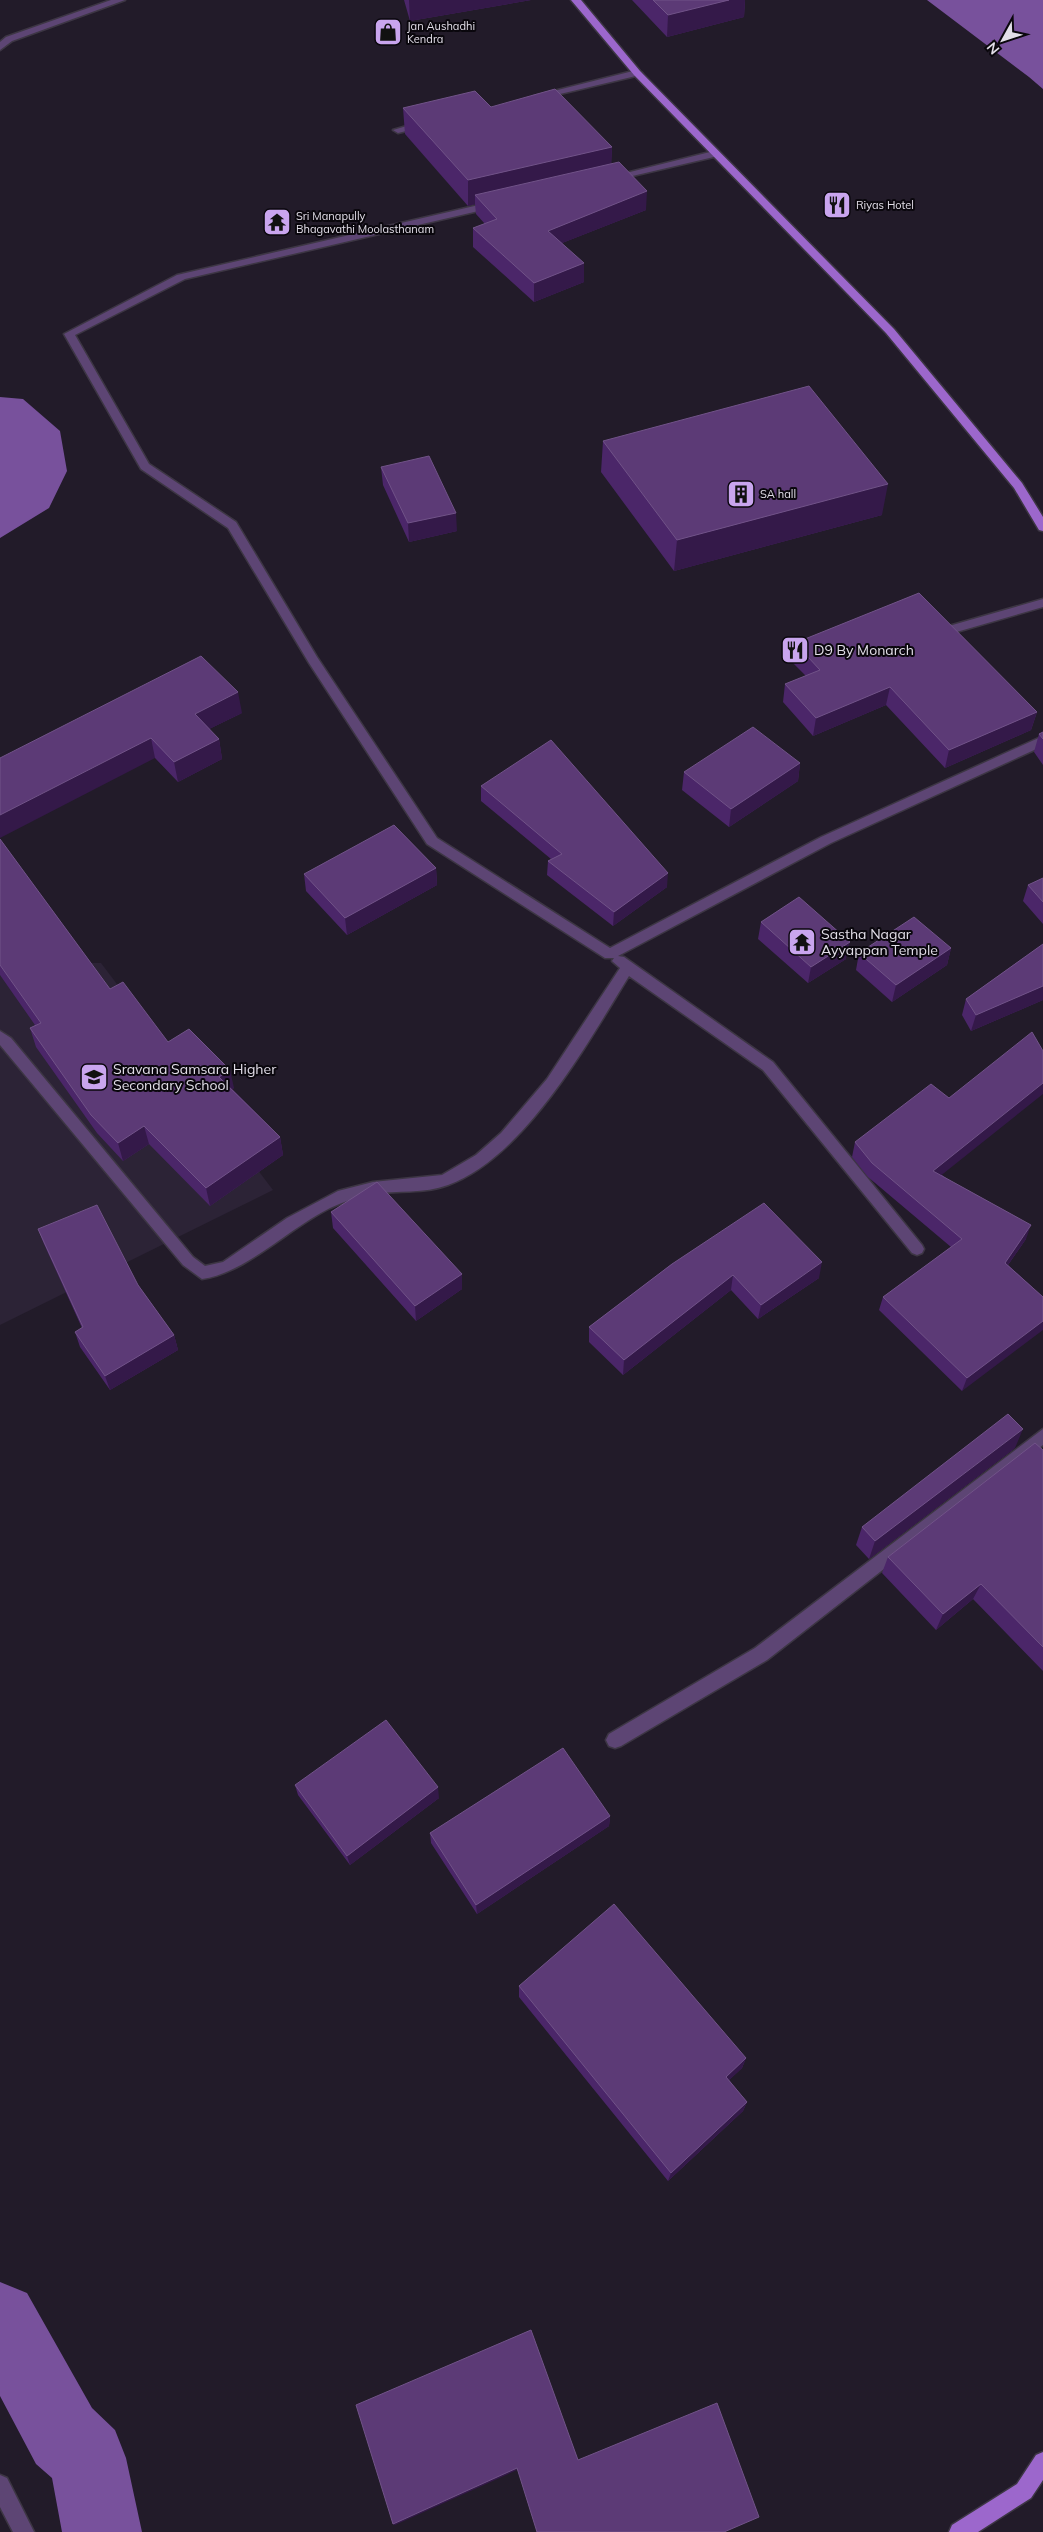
<svg xmlns="http://www.w3.org/2000/svg" width="1043" height="2532" font-family="Mulish,sans-serif">
<rect width="100%" height="100%" fill="#221b29"/>
<!-- built -->
<path fill="#2c2336" d="M0,961L101,963L273,1190L0,1325Z"/>
<!-- water -->
<path fill="#78519c" d="M927,0H1043V89L1029,77Z
M0,397L23,399L60,431L67,471L49,508L0,538Z"/>
<g fill="none" stroke-linecap="round" stroke-linejoin="round">
<!-- canal -->
<path fill="#78519c" fill-rule="evenodd" d="M0,2282L27,2293L92,2408L115,2430L126,2458L142,2532H62L52,2478L36,2464L0,2396Z"/>
<!-- street casing -->
<g stroke="#3d3644" stroke-width="3">
<path id="street" d="M111,0H125L12,41L0,50V42L6,37Z
M637,70L642,73L640,75L539,99L534,96Z
M424,121L427,122V126L398,133L393,130Z
M714,151L719,154L718,156L611,181L606,178Z
M496,201L501,204L500,206L185,279L75,335L149,464L236,522L317,657L437,838L610,948L821,837L1043,736V746L831,843L618,956L624,957L773,1062L922,1245L924,1249L922,1253L917,1255L912,1253L763,1070L629,976C588,1042 525,1157 448,1185C424,1194 398,1190 373,1194C358,1196 344,1202 330,1208C289,1228 246,1273 202,1279L183,1265L0,1045V1031L11,1038L193,1257L205,1266L223,1262L287,1218L338,1191L373,1182L442,1175L476,1155L501,1133L547,1079L620,968L612,961L614,958H605L427,844L309,663L228,528L141,469L64,334L177,275Z
M1043,599V607L953,633L947,629L949,626Z
M1043,1429V1445L767,1660L621,1746L615,1748L609,1746L606,1740L609,1734L755,1648Z
M0,2475L7,2478L34,2532H13L0,2507Z"/>
</g>
<!-- primary casing -->
<g stroke="#3d3644" stroke-width="3">
<path id="primary" d="M571,0H581L640,71L894,329L1022,483L1043,517V531L1039,530L1014,488L886,333L634,75Z
M1043,2452V2480L1031,2498L978,2532H949L952,2525L1017,2484L1036,2455Z"/>
</g>
<!-- street -->
<use href="#street" fill="#5d4574" fill-rule="evenodd"/>
<!-- primary -->
<use href="#primary" fill="#9c67cc" fill-rule="evenodd"/>
</g>
<!-- wall -->
<path fill="#4b2669" d="M404,0H531L410,21Z
M632,0H745L744,17L667,37Z
M491,107L612,147L611,164L646,210L562,243L584,282L534,302L473,247V228L485,224L476,214L475,204L468,206L405,134L403,108Z
M603,441L882,515L674,571L601,472Z
M381,467L457,531L409,542L383,485Z
M795,643L1037,712L1031,730L945,768L886,705L813,736L783,702L785,684L806,676L792,662Z
M242,713L209,729L219,739L222,759L178,782L155,758H0Z
M1043,732V765L1034,752L1039,734Z
M800,763L798,781L729,827L682,790L684,772Z
M481,786L667,887L613,926L547,875L548,861L551,859L481,801Z
M0,839L110,989L168,1042L234,1088L232,1089L280,1137L283,1155L210,1206L149,1144L123,1161L97,1133L36,1047L30,1028L35,1025L0,975Z
M436,868L437,885L347,935L306,891L304,874Z
M1043,878V924L1023,901L1028,885Z
M761,922L846,959L808,983L758,939Z
M1043,944V1000L971,1031L962,1015L966,999Z
M951,948L947,965L892,1002L856,970L859,953Z
M855,1142L942,1175L1026,1239L1008,1265L1043,1297L962,1391L879,1310L883,1297L951,1247L868,1177L852,1157Z
M331,1212L462,1274V1289L416,1321L333,1228Z
M38,1229L138,1285L174,1335L178,1350L110,1390L80,1347L75,1332L82,1328L44,1244Z
M672,1264L819,1278L758,1319L731,1290L623,1375L589,1342V1327Z
M1015,1448L869,1559L856,1545L862,1527Z
M1043,1450V1671L973,1599L936,1630L882,1573L888,1557Z
M295,1785L439,1798L350,1865L298,1795Z
M610,1816L609,1826L477,1914L431,1843L430,1833Z
M519,1986L746,2058L742,2068L729,2080L747,2102L743,2111L668,2181L519,1997Z"/>
<!-- shaded-wall -->
<path fill="#341949" d="M409,0H531L410,21Z
M729,0H745L744,17L667,37L668,15Z
M612,147L611,173L475,195V204L468,206V180Z
M647,191L646,210L547,249L548,231Z
M584,263V282L534,302V283Z
M888,484L882,515L674,571L677,540Z
M456,513L457,531L409,542L408,523Z
M890,687L886,705L813,736L816,718Z
M238,692L242,713L199,734L195,714Z
M1037,712L1031,730L945,768L949,750Z
M151,738L155,758L0,838V815Z
M219,739L222,759L178,782L174,762Z
M800,763L798,781L729,827L731,809Z
M436,868L437,885L347,935L345,918Z
M668,873L667,887L613,926L614,912Z
M850,942L846,959L808,983L811,967Z
M951,948L947,965L892,1002L896,985Z
M1043,986V1000L971,1031L976,1015Z
M230,1070L234,1088L223,1095L219,1077Z
M1043,1083V1094L929,1185L933,1171Z
M144,1126L149,1144L123,1161L118,1143Z
M280,1137L283,1155L210,1206L206,1188Z
M1031,1225L1026,1239L1000,1276L1005,1263Z
M822,1262L819,1278L758,1319L761,1305Z
M462,1274V1289L416,1321L415,1306Z
M733,1275L731,1290L623,1375L624,1360Z
M1043,1321V1330L962,1391L967,1378Z
M174,1335L178,1350L110,1390L105,1376Z
M1023,1429L1015,1448L869,1559L875,1541Z
M981,1584L973,1599L936,1630L943,1614Z
M438,1787L439,1798L350,1865L347,1856Z
M610,1816L609,1826L477,1914L476,1905Z
M746,2058L742,2068L722,2087L726,2077Z
M747,2102L743,2111L668,2181L671,2173Z
M517,2468V2470L395,2525L393,2524Z"/>
<!-- building -->
<path fill="#5c3a76" stroke="#715388" d="M653,0H729L668,15Z
M555,89L612,147L468,180L403,108L475,91L491,107Z
M619,162L647,191L548,231L584,263L534,283L473,228L497,219L475,195Z
M809,386L888,484L677,540L603,441Z
M429,456L456,513L408,523L381,467Z
M919,593L1037,712L949,750L890,687L816,718L785,684L820,670L795,643Z
M201,656L238,692L195,714L219,739L174,762L151,738L0,815V758Z
M753,727L800,763L731,809L684,772Z
M1043,732V739L1039,734Z
M551,740L668,873L614,912L548,861L562,854L481,786Z
M394,825L436,868L345,918L304,874Z
M0,839L110,989L123,982L168,1042L189,1029L230,1070L219,1077L280,1137L206,1188L144,1126L118,1143L91,1115L30,1028L41,1023L0,965Z
M1043,878V902L1028,885Z
M799,897L850,942L811,967L761,922Z
M914,917L951,948L896,985L859,953Z
M1043,944V986L976,1015L966,999Z
M1032,1032L1043,1051V1083L933,1171L1031,1225L1005,1263L1043,1297V1321L967,1378L883,1297L962,1239L872,1163L855,1142L931,1084L949,1098Z
M377,1182L462,1274L415,1306L331,1212Z
M764,1203L822,1262L761,1305L733,1275L624,1360L589,1327L672,1264Z
M97,1205L138,1285L174,1335L105,1376L75,1332L83,1327L38,1229Z
M1008,1414L1023,1429L875,1541L862,1527Z
M1035,1443L1043,1450V1647L981,1584L943,1614L888,1557Z
M386,1720L438,1787L347,1856L295,1785Z
M563,1748L610,1816L476,1905L430,1833Z
M614,1904L746,2058L726,2077L747,2102L671,2173L519,1986Z
M531,2330L578,2460L717,2403L759,2517L724,2532H537L517,2468L393,2524L356,2405Z"/>
<!-- icons -->
<defs>
<g id="shop-square" transform="scale(1.4375)"><rect x="-9" y="-9" width="18" height="18" rx="4" fill="#c9a5ee" stroke="#0a070d"/><path d="M-5-2.5h2.3a2.7 3.5 0 0 1 5.4 0H5L5.5 6h-11ZM-1.5-2.5h3a1.5 2.3 0 0 0-3 0Z" fill="#111"/></g>
<g id="restaurant-square" transform="scale(1.4375)"><rect x="-9" y="-9" width="18" height="18" rx="4" fill="#c9a5ee" stroke="#0a070d"/><path d="M-5-6h1v4h1v-4h1v4h1v-4h1v5L-1.5 .5V6h-2V.5L-5-1ZM5-6V6H3V1.5H1.5Q1.5-4 5-6Z" fill="#111"/></g>
<g id="temple-square" transform="scale(1.4375)"><rect x="-9" y="-9" width="18" height="18" rx="4" fill="#c9a5ee" stroke="#0a070d"/><path d="M0-6L5-2H3V0L6.5 2.5H4V6H1.5V3h-3V6H-4V2.5H-6.5L-3 0V-2H-5Z" fill="#111"/></g>
<g id="building-square" transform="scale(1.4375)"><rect x="-9" y="-9" width="18" height="18" rx="4" fill="#c9a5ee" stroke="#0a070d"/><path d="M-4-6H4V6H1V3H-1V6H-4ZM-2.5-4.3h1.7v1.8h-1.7ZM.8-4.3h1.7v1.8H.8ZM-2.5-1h1.7V.8h-1.7ZM.8-1h1.7V.8H.8Z" fill="#111"/></g>
<g id="school-square" transform="scale(1.4375)"><rect x="-9" y="-9" width="18" height="18" rx="4" fill="#c9a5ee" stroke="#0a070d"/><path d="M0-5L7-2L0 1L-7-2ZM-4 1L0 2.5L4 1V4Q0 6-4 4Z" fill="#111"/></g>
</defs>
<g fill-rule="evenodd">
<use href="#shop-square" x="388" y="32"/>
<use href="#restaurant-square" x="837" y="205"/>
<use href="#temple-square" x="277" y="222"/>
<use href="#building-square" x="741" y="494"/>
<use href="#restaurant-square" x="795" y="650"/>
<use href="#temple-square" x="802" y="942"/>
<use href="#school-square" x="94" y="1077"/>
</g>
<g text-anchor="middle" stroke-width="4" stroke-linejoin="round" paint-order="stroke">
<!-- far-poi labels -->
<g font-size="11" fill="#e2dee8" stroke="#0a070d" text-anchor="start">
<text x="407" y="30">Jan Aushadhi<tspan x="407" dy="13">Kendra</tspan></text>
<text x="856" y="209">Riyas Hotel</text>
<text x="296" y="220">Sri Manapully<tspan x="296" dy="13">Bhagavathi Moolasthanam</tspan></text>
<text x="760" y="498">SA hall</text>
</g>
<!-- poi labels -->
<g font-size="14" fill="#e2dee8" stroke="#0a070d" text-anchor="start">
<text x="814" y="655">D9 By Monarch</text>
<text x="821" y="939">Sastha Nagar<tspan x="821" dy="16">Ayyappan Temple</tspan></text>
<text x="113" y="1074">Sravana Samsara Higher<tspan x="113" dy="16">Secondary School</tspan></text>
</g>
</g>
<!-- north arrow -->
<g transform="translate(1003 40) rotate(230)" stroke="#0a070d" stroke-width="4" paint-order="stroke">
<path d="M0-4L9 19L0 12L-9 19Z" fill="#e2dee8"/>
<text y="-8" font-size="14" font-weight="bold" text-anchor="middle" fill="#e2dee8">N</text>
</g>
</svg>
